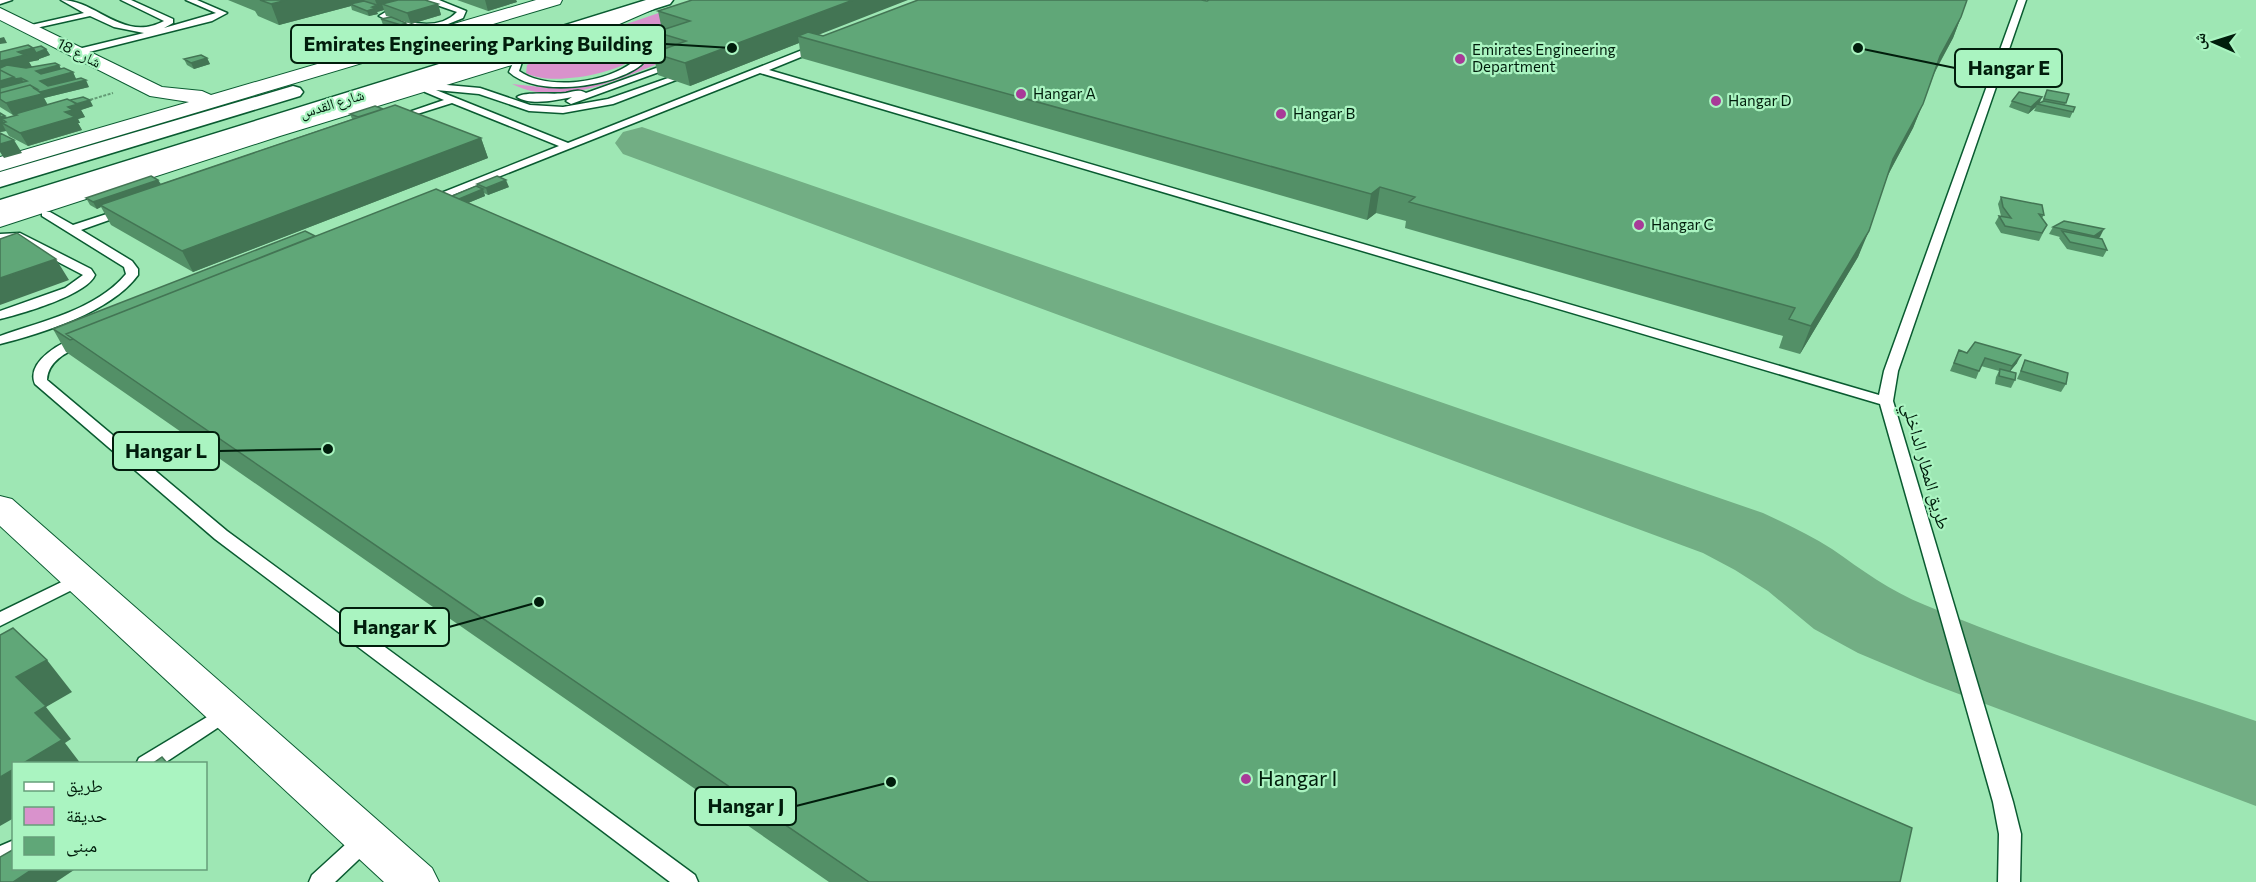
<svg xmlns="http://www.w3.org/2000/svg" width="2256" height="882" font-family="Commissioner,'Noto Naskh Arabic',sans-serif">
<rect width="100%" height="100%" fill="#9ee7b4"/>
<!-- green -->
<path fill="#d992cc" d="M697,0C688,7 678,16 667,22C661,26 653,27 647,32C637,40 643,51 633,59C613,75 548,86 526,73L527,65L544,55L541,53Z
M662,32L673,58C623,76 564,110 512,84L550,88L575,86L633,70L647,60Z"/>
<g fill="none" stroke-linecap="round" stroke-linejoin="round">
<!-- taxiway -->
<path fill="#72ae84" fill-rule="evenodd" d="M642,127L1763,513C1787,524 1810,535 1832,549C1862,570 1890,591 1925,605C2031,650 2147,684 2256,721V806L1927,682L1858,653L1814,629L1768,591L1735,570L1703,553L623,154L615,143L623,132Z"/>
<!-- lane casing -->
<g stroke="#0a5b31" stroke-width="3">
<path id="lane" d="M0,0H12L0,4Z
M61,0C97,0 123,43 164,21L121,0H131L173,19V23L164,28L216,13L186,0H197L227,13L212,21L77,55L74,54V50L144,33L114,27L90,16L27,30V26L84,13Z
M426,0H439L466,11L463,18L438,28V35L434,38L430,35V29L402,27L379,16L389,10ZM431,3L457,12C440,30 411,24 390,16Z
M2018,0H2026L1898,371L1893,401L2013,802L2021,834L2020,882H1998L1999,834L1993,802L1880,404L760,73L430,204L424,201L426,199L559,146L452,103L414,115L409,112L444,100L425,92L420,86L425,83L480,88L530,105L563,107L608,99L671,77L676,80L613,104L563,113L529,111L479,94L436,90L568,143L820,43L823,44V48L769,70L1879,395L1884,371Z
M679,19L683,22L682,24C674,27 664,30 658,38C652,47 650,58 641,65C614,87 536,98 509,72L517,54L520,53L524,56L519,71C548,91 606,83 633,62C655,46 643,30 679,19Z
M673,62L681,64L571,104L566,101L572,97C557,100 531,106 517,97C525,91 554,95 566,93C574,91 580,89 586,93Z
M125,208L129,209V213L81,230L132,261L138,269V275C111,312 43,333 0,344V336C42,321 96,310 126,274L124,267L42,216V212H50L73,225Z
M20,233L91,269L95,275C87,295 21,314 0,319V311L65,288L83,275L18,241L0,242V234Z
M82,336L87,337L89,340L87,343C70,351 48,359 47,380L227,531L695,875L698,882H670L215,539L35,384C25,361 64,340 82,336Z
M80,573L86,575L89,579L86,583L0,626V612Z
M227,705L234,707L237,712L234,717L163,764H136L139,758Z
M366,830L374,833L377,839L374,845L335,882H309L312,875L358,833Z
M14,840V860L0,866V846Z"/>
</g>
<!-- street casing -->
<g stroke="#0a5b31" stroke-width="2">
<path id="street" d="M536,0H562L560,4L0,171V157L189,102L150,96L0,20V8L162,87L202,91L211,95Z
M648,0L656,5L654,9L585,39L515,64L280,136L0,227V212L265,127L501,56L573,31Z
M0,496L12,499L432,868L439,882H384L0,526Z"/>
</g>
<!-- secondary casing -->
<g stroke="#0a5b31" stroke-width="3">
<path id="secondary" d="M646,0H673L670,4L0,215V200Z
M293,86L300,88L303,92L300,96L0,187V172Z"/>
</g>
<!-- path -->
<path stroke="#639b75" stroke-width="2" stroke-dasharray="3 1.5" stroke-linecap="butt" d="M86,101L113,93"/>
<!-- lane -->
<use href="#lane" fill="#fff" fill-rule="evenodd"/>
<!-- street -->
<use href="#street" fill="#fff" fill-rule="evenodd"/>
<!-- secondary -->
<use href="#secondary" fill="#fff" fill-rule="evenodd"/>
</g>
<!-- wall -->
<path fill="#539067" d="M228,0H425L438,4L441,15L411,24L397,19L406,23L408,29L403,31L383,25L381,19L390,17L386,16L384,10L377,12L378,14L369,16L352,10L351,6L279,25L258,16L255,11Z
M457,0H516L517,2L488,11Z
M1207,1L1961,17L1953,38L1934,74L1913,128L1887,177L1858,257L1800,354L1779,348L1783,336L1405,228L1406,221L1376,213L1367,220L801,58L799,43L690,86L658,75L653,53L660,51L656,32L662,30L658,11L823,36Z
M33,48L46,49L50,55L39,59V60L29,62L32,67L59,65L61,69L73,72L76,79L89,87L44,98L48,105L93,106L81,110L85,117L78,119L80,123H78L82,130L28,146L9,136L6,131L0,132V113L5,116L7,118L16,116L13,115L0,107V52Z
M207,58L210,64L194,69L187,65L184,59Z
M2047,90L2069,94L2065,105L2075,107L2070,118L2034,111L2036,107L2028,114L2009,107L2012,101L2042,97L2039,103L2042,102Z
M383,109L481,138L488,158L193,272L111,225L101,207L97,209L90,205L86,198L158,180L161,184L352,119L350,114Z
M477,184L509,187L488,195L484,193L485,196L468,203L1900,882H829L66,352L53,329L315,236L451,196L478,187Z
M2001,197L2044,215L2042,218L2047,225L2039,241L2001,233L1995,223L1999,216H2001L1998,204Z
M2053,227L2100,237L2098,238L2107,250L2103,257L2067,249L2059,238L2060,237L2049,234Z
M1959,350L1967,353L2017,363L2010,371L2015,380L2011,388L1995,384L1996,377L1999,371L1981,366L1976,379L1950,371Z
M2025,360L2066,384L2061,392L2017,379Z"/>
<!-- shaded-wall -->
<path fill="#437554" d="M287,0H364L365,2L351,5V6L279,25L271,4Z
M375,0H420L382,4L384,10L377,12L378,14L369,16L367,11L372,7L377,5Z
M485,0H516L517,2L488,11Z
M853,0H908L808,39L798,36L799,43L690,86L685,63Z
M438,4L441,15L411,24L407,13Z
M1961,17L1953,38L1931,78L1940,56Z
M406,23L408,29L403,31L401,25Z
M4,37L7,43L0,44V38Z
M33,48L46,49L50,55L39,59V60L29,62L32,67L0,74V60L18,52Z
M207,58L210,64L194,69L191,63Z
M59,65L62,71L39,77L36,71Z
M73,72L76,79L43,87L40,81Z
M14,77L21,78L25,84L36,93L86,80L89,87L44,98L48,106L13,115L6,103L0,95V81Z
M2042,97L2039,104H2037L2036,107L2028,114L2031,107Z
M90,100L93,106L81,110L85,117L78,119L80,123H78L82,130L28,146L20,133L54,110Z
M1923,104L1913,128L1883,184L1893,159Z
M5,116L13,129L6,122L2,119L5,125L2,123L6,131L0,132V117Z
M481,138L488,158L193,272L182,251Z
M14,140L22,153L4,158L0,152V144Z
M158,180L162,187L100,205L101,207L97,209L93,202Z
M506,180L509,187L488,195L486,188Z
M1380,187L1376,213L1367,220L1371,194Z
M483,189L485,196L451,210L448,203Z
M2104,229L2100,237L2090,243L2094,236Z
M1869,231L1858,257L1800,354L1811,326Z
M56,259L69,280L0,305V278Z
M2021,355L2017,363L2008,374L2012,366Z
M47,660L72,692L46,707L71,739L65,743L81,764H22L35,713L16,677Z
M14,769V818L0,826V777Z
M34,868H77L56,882H13Z"/>
<!-- building -->
<path fill="#60a778" stroke="#437554" stroke-width="1.5" d="M260,0H287L271,4Z
M398,0H425L438,4L407,13L382,4Z
M692,0H853L685,63L653,53L686,41L656,32L690,21L658,11Z
M918,0H1201L1207,1L1209,0H1967L1961,17L1940,56L1923,104L1893,159L1869,231L1811,326L1789,319L1795,308L1409,202L1415,197L1380,187L1371,194L798,36L808,32L823,36Z
M364,1L377,5L372,7L376,8L367,11L350,4Z
M391,17L406,23L401,25L381,19Z
M28,45L33,48L18,52L25,55L0,61V52Z
M41,46L46,49L36,53L33,48Z
M201,55L207,58L191,63L184,59Z
M55,63L59,65L36,71L41,74L64,68L73,72L40,81L48,86L81,78L86,80L40,92L35,89H37L30,85L0,93V88L27,81L21,78L15,79L14,77L0,70V68L7,65L26,68Z
M0,70L14,77L0,81Z
M30,85L42,94L6,103L0,99V93Z
M2047,90L2069,94L2066,103L2044,99Z
M2019,92L2042,97L2031,107L2012,101Z
M83,97L90,100L76,104L70,100Z
M67,99L78,104L68,107L73,110L65,112L75,117L20,133L2,123L6,122L2,119L17,115L15,114Z
M2044,101L2075,107L2073,112L2037,104Z
M395,105L481,138L182,251L100,205Z
M375,106L383,109L358,117L350,114Z
M0,113L5,116L0,117Z
M0,133L14,140L0,144Z
M151,176L158,180L93,202L86,198Z
M497,176L506,180L486,188L477,184Z
M476,186L483,189L459,199L452,196Z
M436,189L1912,828L1900,882H869L66,334Z
M2001,197L2042,205L2044,215L2039,214L2047,225L2042,233L2005,226L1999,216L2011,218L2003,207Z
M2064,221L2104,229L2094,236L2053,227Z
M305,231L315,236L66,334L73,339L70,340L53,329Z
M2062,231L2102,239L2107,250L2070,242Z
M17,233L56,259L0,278V239Z
M1975,342L2021,355L2012,366L1985,358L1979,371L1954,363L1959,350L1967,353Z
M2025,360L2068,373L2066,384L2021,371Z
M2000,369L2016,373L2015,380L1999,376Z
M13,628L47,660L16,677L46,706L35,713L62,740L22,764H14V769L0,777V635Z
M162,757L168,764H152Z
M14,849V868H34L13,882H0V857Z"/>
<!-- markers -->
<g fill="#a83a98" stroke="#aaf4c1" stroke-width="2">
<circle cx="1460" cy="59" r="6"/>
<circle cx="1021" cy="94" r="6"/>
<circle cx="1716" cy="101" r="6"/>
<circle cx="1281" cy="114" r="6"/>
<circle cx="1639" cy="225" r="6"/>
<circle cx="1246" cy="779" r="6"/>
</g>
<g text-anchor="middle" stroke-width="4.5" stroke-linejoin="round" paint-order="stroke">
<!-- far-poi labels -->
<g font-size="15" fill="#011d0c" stroke="#aaf4c1" text-anchor="start">
<text x="1472" y="55">Emirates Engineering<tspan x="1472" dy="17">Department</tspan></text>
<text x="1033" y="99">Hangar A</text>
<text x="1728" y="106">Hangar D</text>
<text x="1293" y="119">Hangar B</text>
<text x="1651" y="230">Hangar C</text>
</g>
<!-- far-street labels -->
<g font-size="15" fill="#011d0c" stroke="#aaf4c1">
<text transform="translate(79 53) rotate(27)" y="5">شارع 18</text>
<text transform="translate(332 104) rotate(-17)" y="5">شارع القدس</text>
</g>
<!-- street labels -->
<g font-size="18" fill="#011d0c" stroke="#aaf4c1">
<text transform="translate(1926 466) rotate(74)" y="6">طريق المطار الداخلي</text>
</g>
<!-- near-poi labels -->
<g font-size="21" fill="#011d0c" stroke="#aaf4c1" text-anchor="start">
<text x="1258" y="786">Hangar I</text>
</g>
</g>
<!-- callouts -->
<path fill="none" stroke="#011d0c" stroke-width="2" d="M732 48L665 44M1858 48L1955 68M328 449L219 451M539 602L449 627M891 782L796 806"/>
<g fill="#011d0c" stroke="#aaf4c1" stroke-width="2">
<circle cx="732" cy="48" r="6"/>
<circle cx="1858" cy="48" r="6"/>
<circle cx="328" cy="449" r="6"/>
<circle cx="539" cy="602" r="6"/>
<circle cx="891" cy="782" r="6"/>
</g>
<g fill="#aaf4c1" stroke="#011d0c" stroke-width="2">
<rect x="291" y="25" width="374" height="38" rx="6"/>
<rect x="1955" y="49" width="107" height="38" rx="6"/>
<rect x="113" y="432" width="106" height="38" rx="6"/>
<rect x="340" y="608" width="109" height="38" rx="6"/>
<rect x="695" y="787" width="101" height="38" rx="6"/>
</g>
<g font-size="20" text-anchor="middle" font-weight="bold" fill="#011d0c">
<text x="478" y="51">Emirates Engineering Parking Building</text>
<text x="2009" y="75">Hangar E</text>
<text x="166" y="458">Hangar L</text>
<text x="395" y="634">Hangar K</text>
<text x="746" y="813">Hangar J</text>
</g>
<!-- legend -->
<rect x="12" y="762" width="195" height="108" fill="#aaf4c1" stroke="#669e79" stroke-width="1.5"/>
<rect x="24" y="782" width="30" height="9" fill="#ffffff" stroke="#669e79" stroke-width="1.5"/>
<text x="66" y="792" font-size="18" fill="#011d0c">طريق</text>
<rect x="24" y="807" width="30" height="18" fill="#d992cc" stroke="#669e79" stroke-width="1.5"/>
<text x="66" y="822" font-size="18" fill="#011d0c">حديقة</text>
<rect x="24" y="837" width="30" height="18" fill="#60a778" stroke="#669e79" stroke-width="1.5"/>
<text x="66" y="852" font-size="18" fill="#011d0c">مبنى</text>
<!-- north arrow -->
<g transform="translate(2214 42) rotate(273)" stroke="#aaf4c1" stroke-width="4.5" paint-order="stroke">
<path d="M0-4.5L10 22L0 15L-10 22Z" fill="#011d0c"/>
<text y="-9" font-size="16" font-weight="bold" text-anchor="middle" fill="#011d0c">ش</text>
</g>
</svg>
